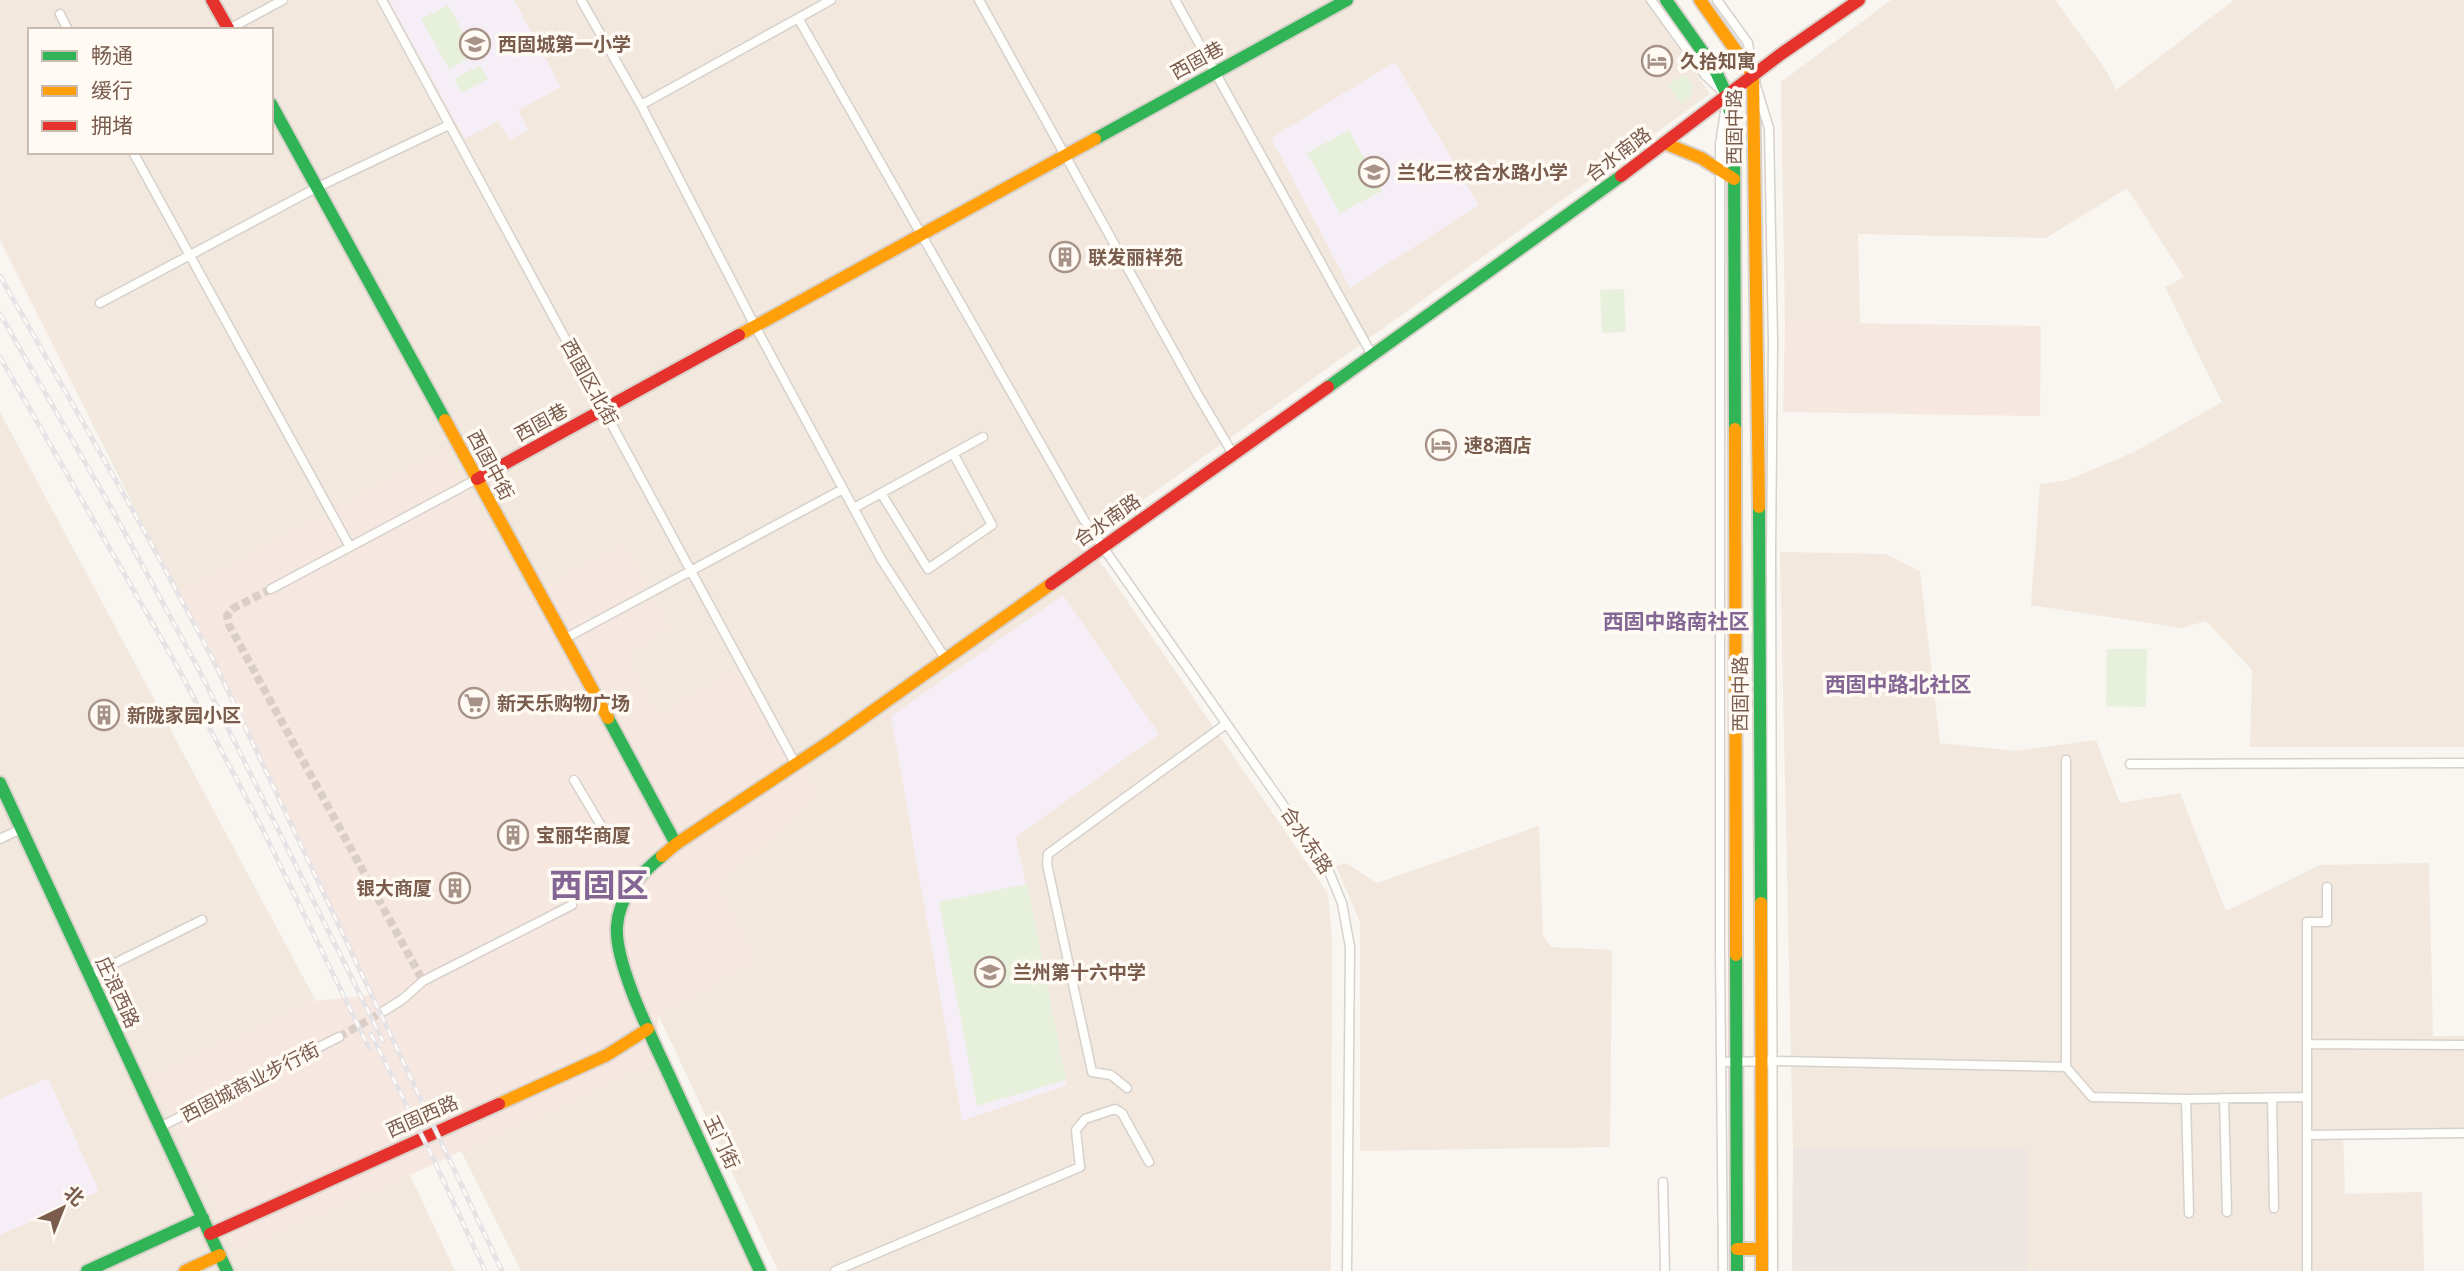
<svg xmlns="http://www.w3.org/2000/svg" width="2464" height="1271" font-family="'Noto Sans','Noto Sans SC',sans-serif">
<rect width="100%" height="100%" fill="#f9f5f0"/>
<!-- residential -->
<path fill="#f2e8de" fill-rule="evenodd" d="M0,0H1645L1710,94L1086,541L1328,894L1332,939L1331,1271H778L658,1014L755,961L718,886L817,793L741,667L657,716L626,656L624,544L528,597L444,451L178,594L0,240ZM30,30H271V152H30Z
M1891,0H2055L2106,70L2116,90L2234,0H2464V747H2250L2252,670L2206,621L2181,628L2031,605L2040,484L2068,480L2136,451L2222,402L2165,287L2184,277L2127,188L2046,238L1858,234L1860,323L1785,322L1781,82Z
M0,412L316,1001L153,1076L235,1249L410,1175L455,1271H0Z
M1780,552L1885,554L1920,571L1940,743L2016,751L2096,740L2120,803L2180,793L2226,911L2320,865L2429,863L2433,1036H2464V1131L2343,1134L2345,1194L2422,1192L2424,1271H2027V1149L1793,1148Z
M1539,826L1543,936L1551,947L1612,950L1610,1147L1360,1151V922L1336,866L1346,863L1377,883Z
M657,1061L756,1271H521L461,1151Z"/>
<!-- commercial -->
<path fill="#f6e8e1" d="M1785,322L2041,326L2040,416L1783,412Z
M444,450L528,597L624,544L669,628L626,656L657,716L741,667L818,793L718,886L755,961L658,1014L657,1061L410,1175L235,1249L153,1076L316,1001L373,995L178,594Z"/>
<!-- industrial -->
<path fill="#ede5e0" d="M1793,1148L2028,1149L2027,1271H1792Z"/>
<!-- education -->
<path fill="#f6eef6" d="M393,0H514L561,87L518,110L528,130L509,140L498,121L465,139L390,2Z
M1395,62L1479,205L1350,288L1271,138Z
M1063,595L1159,734L1016,837L1067,1085L962,1121L891,716Z
M48,1078L99,1191L0,1235V1099Z"/>
<!-- green -->
<path fill="#e7f0db" d="M448,5L476,55L449,69L421,19Z
M480,65L488,79L461,93L454,79Z
M1685,74L1693,85L1690,98L1682,104L1668,85Z
M1349,130L1382,191L1340,213L1307,153Z
M1624,289L1626,332L1602,333L1600,290Z
M2107,649H2147L2146,707L2106,706Z
M1027,884L1066,1080L977,1106L939,902Z"/>
<g fill="none" stroke-linecap="round" stroke-linejoin="round">
<!-- street-tunnel -->
<path stroke="#d9cfc7" stroke-width="8" stroke-dasharray="8 4" stroke-linecap="butt" d="M271,589L232,609L227,616L229,625L423,981
M339,1037L384,1011"/>
<!-- street casing -->
<g stroke="#d7d1cb" stroke-width="11">
<path id="street" d="M382,0L796,765
M581,0L641,105L755,326L881,559L945,658
M979,0L1198,395L1233,454
M1175,0L1372,355
M1651,0L1705,75L1722,91
M1717,0L1748,43L1752,70
M60,14L68,30
M798,18L1084,520L1328,869L1342,903L1350,947L1347,1271
M229,29L283,0
M1756,86L1769,128L1773,342L1771,552L1773,1271
M641,105L831,0
M133,152L350,547
M100,303L318,187L449,125
M881,493L928,569L992,525L953,453
M854,508L983,437
M271,589L477,479
M564,639L843,489
M2130,764L2464,763
M574,780L609,839
M0,839L21,829
M617,892L626,897
M89,976L202,920
M384,1011L403,999L423,981L572,905
M2307,1044L2464,1045
M1722,1062L1773,1061L2066,1067V760
M2066,1067L2092,1097L2186,1099
M1127,1088L1111,1075L1092,1072L1047,864L1048,854L1226,724
M2224,1098L2227,1212
M2272,1098L2274,1208
M160,1127L339,1037
M2307,1135L2464,1133
M1663,1182L1665,1271
M2189,1213L2186,1099L2307,1097
M835,1271L1080,1167L1076,1130L1085,1119L1115,1109L1122,1113L1149,1162
M1723,1271L1720,952V144L1726,105
M2307,1271V922H2327V887"/>
</g>
<!-- fast casing -->
<g stroke="#d9d2cb" stroke-width="16">
<path id="fast" d="M1666,0L1714,68L1727,95L1734,138L1735,429
M271,104L445,420
M1095,139L1347,0
M1328,387L1621,176
M1759,507L1761,903
M608,718L676,844
M0,783L227,1271
M662,856C640,874 619,896 617,926C614,966 657,1048 674,1086C703,1148 731,1209 760,1271
M1736,955L1737,1271
M87,1271L203,1218"/>
</g>
<!-- slow casing -->
<g stroke="#d9d2cb" stroke-width="16">
<path id="slow" d="M1700,0L1753,75L1759,507
M1664,143L1701,158L1734,179
M739,335L1095,139
M445,420L608,718
M1735,429L1736,955
M662,856L676,844L832,740L1051,584
M1761,903L1762,1271
M499,1104L607,1055L648,1029
M1737,1249H1762
M185,1271L220,1255"/>
</g>
<!-- jam casing -->
<g stroke="#d9d2cb" stroke-width="16">
<path id="jam" d="M212,0L229,30
M1621,176L1781,54L1859,0
M477,479L739,335
M1051,584L1328,387
M210,1234L499,1104"/>
</g>
<!-- street -->
<use href="#street" stroke="#fefefd" stroke-width="8"/>
<!-- fast -->
<use href="#fast" stroke="#30b455" stroke-width="12"/>
<!-- slow -->
<use href="#slow" stroke="#ff9f0a" stroke-width="12"/>
<!-- jam -->
<use href="#jam" stroke="#e5322d" stroke-width="12"/>
<!-- rail casing -->
<g stroke="#e6e3e7" stroke-width="5">
<path id="rail" d="M0,276L145,532L214,661L502,1271
M0,314L113,511L199,670L383,1041
M0,357L177,666L261,826L369,1048
M371,1034L433,1158L485,1271"/>
</g>
<!-- rail -->
<use href="#rail" stroke="#fffaf3" stroke-width="2.5" stroke-dasharray="8" stroke-linecap="butt"/>
</g>
<!-- icons -->
<defs>
<g id="school-ring" transform="scale(1.575)"><circle r="9.5" fill="#fffaf3" stroke="#a69286" stroke-width="1.5"/><path d="M0-5L7-2L0 1L-7-2ZM-4 1L0 2.5L4 1V4Q0 6-4 4Z" fill="#a69286"/></g>
<g id="hotel-ring" transform="scale(1.575)"><circle r="9.5" fill="#fffaf3" stroke="#a69286" stroke-width="1.5"/><path d="M-6-4.5h1.5V1H6V5H4.5V3h-9V5H-6ZM-4 0a1.8 1.8 0 1 1 3.6 0ZM.5 0V-2.5h3Q6-2.5 6 0Z" fill="#a69286"/></g>
<g id="building-ring" transform="scale(1.575)"><circle r="9.5" fill="#fffaf3" stroke="#a69286" stroke-width="1.5"/><path d="M-4-6H4V6H1V3H-1V6H-4ZM-2.5-4.3h1.7v1.8h-1.7ZM.8-4.3h1.7v1.8H.8ZM-2.5-1h1.7V.8h-1.7ZM.8-1h1.7V.8H.8Z" fill="#a69286"/></g>
<g id="supermarket-ring" transform="scale(1.575)"><circle r="9.5" fill="#fffaf3" stroke="#a69286" stroke-width="1.5"/><path d="M-6-5.5h2.5l.6 2H6L4.5 2H-2.5L-4.4-4H-6ZM-1.5 3.2a1.3 1.3 0 1 0 .1 0ZM3 3.2a1.3 1.3 0 1 0 .1 0Z" fill="#a69286"/></g>
</defs>
<g fill-rule="evenodd">
<use href="#school-ring" x="475" y="44"/>
<use href="#hotel-ring" x="1657" y="61"/>
<use href="#school-ring" x="1374" y="172"/>
<use href="#building-ring" x="1065" y="257"/>
<use href="#hotel-ring" x="1441" y="445"/>
<use href="#supermarket-ring" x="474" y="703"/>
<use href="#building-ring" x="104" y="715"/>
<use href="#building-ring" x="513" y="835"/>
<use href="#building-ring" x="455" y="888"/>
<use href="#school-ring" x="990" y="972"/>
</g>
<g text-anchor="middle" stroke-width="7" stroke-linejoin="round" paint-order="stroke">
<!-- poi labels -->
<g font-size="19" font-weight="bold" fill="#7a5c4d" stroke="#fffaf3" text-anchor="start">
<text x="498" y="51">西固城第一小学</text>
<text x="1680" y="68">久拾知寓</text>
<text x="1397" y="179">兰化三校合水路小学</text>
<text x="1088" y="264">联发丽祥苑</text>
<text x="1464" y="452">速8酒店</text>
<text x="497" y="710">新天乐购物广场</text>
<text x="127" y="722">新陇家园小区</text>
<text x="536" y="842">宝丽华商厦</text>
<text x="432" y="895" text-anchor="end">银大商厦</text>
<text x="1013" y="979">兰州第十六中学</text>
</g>
<!-- street labels -->
<g font-size="19" fill="#7a5c4d" stroke="#fffaf3">
<text transform="translate(1197 60) rotate(-29)" y="7">西固巷</text>
<text transform="translate(1734 127) rotate(-90)" y="7">西固中路</text>
<text transform="translate(1618 154) rotate(-37)" y="7">合水南路</text>
<text transform="translate(590 382) rotate(61)" y="7">西固区北街</text>
<text transform="translate(541 422) rotate(-29)" y="7">西固巷</text>
<text transform="translate(491 465) rotate(62)" y="7">西固中街</text>
<text transform="translate(1107 520) rotate(-35)" y="7">合水南路</text>
<text transform="translate(1740 694) rotate(-90)" y="7">西固中路</text>
<text transform="translate(1307 840) rotate(56)" y="7">合水东路</text>
<text transform="translate(118 992) rotate(65)" y="7">庄浪西路</text>
<text transform="translate(250 1082) rotate(-27)" y="7">西固城商业步行街</text>
<text transform="translate(422 1116) rotate(-24)" y="7">西固西路</text>
<text transform="translate(722 1142) rotate(65)" y="7">玉门街</text>
</g>
<!-- neighbourhood labels -->
<g font-size="21" font-weight="bold" fill="#846695" stroke="#fffaf3">
<text x="1676" y="629">西固中路南社区</text>
<text x="1898" y="692">西固中路北社区</text>
</g>
<!-- town labels -->
<g font-size="33" font-weight="bold" fill="#846695" stroke="#fffaf3">
<text x="599" y="897">西固区</text>
</g>
</g>
<!-- legend -->
<rect x="28" y="28" width="245" height="126" fill="#fffaf3" stroke="#cabbb1" stroke-width="2"/>
<rect x="42" y="51" width="35" height="10" fill="#30b455" stroke="#cabbb1" stroke-width="2"/>
<text x="91" y="63" font-size="21" fill="#7a5c4d">畅通</text>
<rect x="42" y="86" width="35" height="10" fill="#ff9f0a" stroke="#cabbb1" stroke-width="2"/>
<text x="91" y="98" font-size="21" fill="#7a5c4d">缓行</text>
<rect x="42" y="121" width="35" height="10" fill="#e5322d" stroke="#cabbb1" stroke-width="2"/>
<text x="91" y="133" font-size="21" fill="#7a5c4d">拥堵</text>
<!-- north arrow -->
<g transform="translate(63 1208) rotate(43)" stroke="#fffaf3" stroke-width="5" paint-order="stroke">
<path d="M0-5L12 26L0 18L-12 26Z" fill="#7a5c4d"/>
<text y="-10" font-size="19" font-weight="bold" text-anchor="middle" fill="#7a5c4d">北</text>
</g>
</svg>
